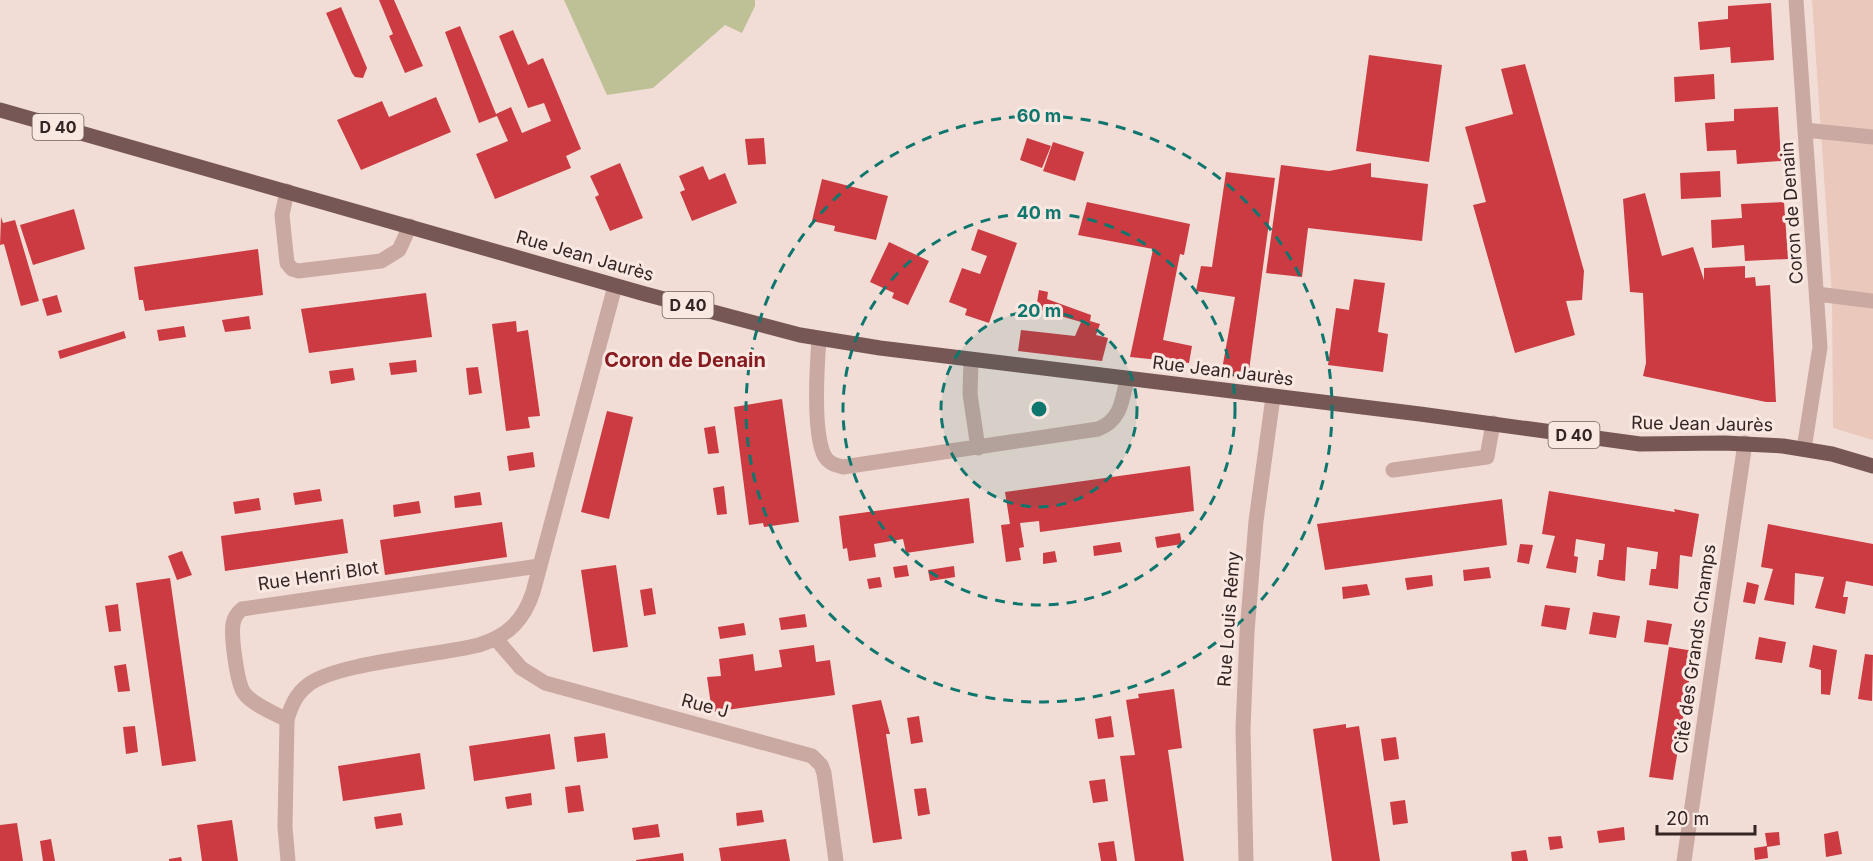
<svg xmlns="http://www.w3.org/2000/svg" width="1873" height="861" font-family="Inter,sans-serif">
<rect width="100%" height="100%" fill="#f2ddd6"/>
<!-- green -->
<path fill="#bec196" d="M564,0H755V6L742,33L725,25L653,88L607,95Z"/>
<!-- plaza -->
<path fill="#eac9bc" d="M1812,0H1873V440L1833,428L1832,295Z"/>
<!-- building -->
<path fill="#cb3b41" d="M379,0H394L423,66L405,73L389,36L393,34Z
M1771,3L1774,60L1731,63L1730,47L1700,50L1698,22L1728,19V6Z
M341,7L367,68L363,78L355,77L352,73L326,13Z
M460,26L496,114L511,107L522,133L551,121L544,103L528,108L499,36L513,30L528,65L543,58L581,149L566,156L571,168L495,199L476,154L508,141L497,116L479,123L445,32Z
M1369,55L1442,65L1429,162L1356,151Z
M1525,64L1584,271L1582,300L1566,301L1575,335L1515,353L1473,205L1486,202L1465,127L1513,114L1501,69Z
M1714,74L1715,99L1675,102L1674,77Z
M436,97L451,132L361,170L337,120L382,101L389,117Z
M1778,107L1781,161L1737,164L1736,150L1707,151L1705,123L1734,121V109Z
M764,138L766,164L748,165L745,139Z
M1027,138L1051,146L1042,168L1020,160Z
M1053,142L1084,152L1075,181L1043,171Z
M620,163L643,218L610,231L595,197L599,195L590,176Z
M1371,163V177L1428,184L1422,241L1308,228L1302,277L1266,273L1281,165L1329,171Z
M703,166L709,180L725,173L737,203L692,221L680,192L685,190L679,176Z
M1720,171L1721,197L1681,199L1680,173Z
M1226,172L1275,178L1248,378L1221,375L1235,297L1196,291L1201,266L1212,267Z
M822,179L888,196L876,240L834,231L835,226L812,221Z
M1645,193L1662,256L1693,247L1704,280V268L1745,266V278L1755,277L1756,286L1770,285L1776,402H1766L1643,376L1646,363L1643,293L1630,292L1623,199Z
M1087,202L1190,224L1184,255L1180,254L1163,340L1192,346L1189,363L1130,357L1153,249L1078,235Z
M1784,202L1788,259L1745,261L1744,245L1712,248L1711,220L1742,218L1741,204Z
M74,209L85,249L33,265L20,225Z
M1,217L3,223L15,220L39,301L21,306L4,244L0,245Z
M978,229L1017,243L989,323L965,315L967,309L949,302L962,268L980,274L987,256L971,250Z
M889,242L929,261L908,305L892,298L894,293L870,282Z
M258,249L263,295L145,311L143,300H139L134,267Z
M1354,279L1385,283L1378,332L1388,334L1383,372L1328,365L1336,308L1349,310Z
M1039,290L1048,292L1047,299L1091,315L1090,321L1100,324L1096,335L1108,338L1102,361L1018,351L1021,330L1075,336L1081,322L1036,309Z
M426,293L432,337L309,353L301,309Z
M57,295L62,312L47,316L42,299Z
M249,316L251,329L225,332L222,320Z
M516,321L517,332L528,330L540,416L528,417L530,428L506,431L492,324Z
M184,326L186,337L159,341L157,330Z
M124,331L126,338L60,359L58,351Z
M416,360L417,372L391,375L389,363Z
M478,367L482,393L469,395L466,368Z
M353,368L355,380L331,384L329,371Z
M782,399L799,522L764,527L763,523L749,525L734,407Z
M607,411L633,417L609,519L581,512Z
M715,426L719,453L708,454L704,428Z
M533,452L535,467L509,471L507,456Z
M1190,466L1194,511L1040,532L1039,521L1020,523L1024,547L1019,548L1021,560L1006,562L1001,525L1010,524L1005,492Z
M724,486L727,514L717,515L713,488Z
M320,489L322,501L295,505L293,493Z
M1549,491L1675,512L1674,509L1699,514L1692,557L1680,555L1678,589L1649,585L1651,569H1656L1658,552L1627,547L1625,581L1611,579L1597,576L1599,560H1603L1605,544L1576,539L1574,556L1578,557L1576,573L1546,568L1555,536L1542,534Z
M480,492L482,505L455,508L454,496Z
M259,498L261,510L235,514L233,502Z
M969,498L974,543L906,553L903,539L874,544L876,557L849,561L847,548L843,549L839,516Z
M1502,499L1507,545L1325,570L1317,524Z
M419,501L421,513L394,517L393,505Z
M343,519L348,553L225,571L221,536Z
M502,522L507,557L385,575L380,540Z
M1768,524L1873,544V586L1846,581L1843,597H1848L1845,614L1815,608L1824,577L1795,573L1794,605L1764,600L1773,569L1761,567Z
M1180,533L1182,544L1157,548L1155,537Z
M1120,542L1122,552L1094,556L1093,546Z
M1520,544L1533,545L1529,564L1517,562Z
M182,551L192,575L177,580L168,556Z
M1055,551L1057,562L1043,564V553Z
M616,565L628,647L593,652L581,570Z
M907,565L909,576L895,578L893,567Z
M954,566L955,577L930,581L928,570Z
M1489,567L1491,578L1464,581L1463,570Z
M1432,575L1433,586L1407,590L1405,578Z
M880,577L882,587L869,589L867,579Z
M170,578L196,761L162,766L136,583Z
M1747,582L1759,585L1755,604L1743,602Z
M1367,584L1370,595L1343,599L1342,587Z
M652,588L656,614L644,616L640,590Z
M118,604L121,631L109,632L105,606Z
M1545,605L1570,608L1566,630L1541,626Z
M1593,612L1620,616L1616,638L1589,634Z
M805,614L807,627L781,630L779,618Z
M1647,620L1672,624L1668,645L1644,642Z
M744,623L746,635L720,639L718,627Z
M1759,637L1786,642L1782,663L1755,659Z
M814,645L816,662L830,660L835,695L712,712L707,677L721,676L719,659L753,654L755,671L782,667L779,650Z
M1813,645L1837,650L1830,695L1821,694V670L1809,667Z
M1669,647L1694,651L1673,780L1649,777Z
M1865,654L1873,655L1872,701L1858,699Z
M126,664L130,691L118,692L114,666Z
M1174,689L1182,748L1168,750L1184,861H1135L1120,756L1135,755L1126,700L1139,698L1138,694Z
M881,700L890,734H886L902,839L873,843L852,705Z
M919,716L923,742L911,744L907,718Z
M1111,716L1114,737L1098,739L1095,719Z
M1346,724V728L1359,726L1380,861H1332L1313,729Z
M135,726L138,752L126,754L123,727Z
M605,733L608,758L577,762L574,737Z
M550,734L555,769L474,781L469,746Z
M1396,737L1399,759L1384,761L1381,739Z
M420,753L425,789L343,801L338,766Z
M1105,779L1108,801L1093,803L1089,781Z
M580,785L584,811L568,813L565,787Z
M926,788L930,814L918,816L914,789Z
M531,793L532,805L507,809L505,797Z
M1405,800L1408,823L1393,825L1390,802Z
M762,810L764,822L737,826L736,813Z
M401,813L403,825L376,829L374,817Z
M232,820L238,861H202L197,825Z
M17,823L23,861H0V825Z
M658,824L660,837L634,840L632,828Z
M1624,827L1625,840L1599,843L1597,831Z
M1838,831L1842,854L1826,857L1824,834Z
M1779,832L1780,845L1767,847L1768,858L1755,860L1754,848L1767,846L1765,833Z
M1561,836L1563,848L1550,850L1548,837Z
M51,839L55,861H43L40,841Z
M786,839L790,861H721L719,848Z
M1114,841L1117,861H1101L1098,843Z
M1526,850L1528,861H1512L1511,852Z
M683,853L684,861H636V860Z
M181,857L182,861H169V859Z"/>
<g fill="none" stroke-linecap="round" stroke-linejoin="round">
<!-- minor -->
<path stroke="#caa9a2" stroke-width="15" d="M1796,0L1820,347L1804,449
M1805,130L1873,137
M287,191L282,215L287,263L292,269L298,271L381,261L399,250L410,226
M1817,294L1873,301
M819,339C817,366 813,431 824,455C828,463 835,465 843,467L1098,429C1121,420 1122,401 1127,379
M971,360L970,394L978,448
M1393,470L1487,457L1493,423
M496,639L521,668L545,683L812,756L821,765L824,773L836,861
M287,720C274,713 253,705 244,693C237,683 231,637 233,624C234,618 237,613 242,609L539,566
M288,861L285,827L287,720C291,706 296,694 308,685C335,663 440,655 479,645C508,636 524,620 533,592L615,286
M1246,861L1243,729L1247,632L1256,521L1273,397
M1684,861L1745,443"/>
<!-- major -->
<path stroke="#775755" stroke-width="15" d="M0,110L645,294L800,335L880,348L1420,414L1640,444L1724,443L1783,446L1832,454L1873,466"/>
</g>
<!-- distance rings -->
<circle cx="1039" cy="409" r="98" fill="#0f766e" fill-opacity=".12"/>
<g fill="none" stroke="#0f766e" stroke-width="3" stroke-dasharray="10 8">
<circle cx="1039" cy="409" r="98"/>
<circle cx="1039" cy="409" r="196"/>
<circle cx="1039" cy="409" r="293"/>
</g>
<g text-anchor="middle" stroke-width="6" stroke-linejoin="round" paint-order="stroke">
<!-- shield labels -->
<g fill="#f9e8e2" stroke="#6f605e" stroke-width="1.5">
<rect x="32.5" y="114" width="51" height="26" rx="4.5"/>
<rect x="662.5" y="292" width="51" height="26" rx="4.5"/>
<rect x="1548.5" y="422" width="51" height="26" rx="4.5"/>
</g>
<g font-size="16" font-weight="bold" fill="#342525">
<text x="58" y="133">D 40</text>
<text x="688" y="311">D 40</text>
<text x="1574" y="441">D 40</text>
</g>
<!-- street labels -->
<g font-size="18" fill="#342525" stroke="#f9e8e2">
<text transform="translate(1792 213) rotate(-94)" y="6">Coron de Denain</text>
<text transform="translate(585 256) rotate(16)" y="6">Rue Jean Jaurès</text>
<text transform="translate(1223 371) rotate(7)" y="6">Rue Jean Jaurès</text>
<text transform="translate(1702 424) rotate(1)" y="6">Rue Jean Jaurès</text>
<text transform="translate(318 576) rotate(-8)" y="6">Rue Henri Blot</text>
<text transform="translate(1229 619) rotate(-86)" y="6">Rue Louis Rémy</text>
<text transform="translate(1695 649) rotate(-82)" y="6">Cité des Grands Champs</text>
<text transform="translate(705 706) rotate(15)" y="6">Rue J</text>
</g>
<!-- neighbourhood labels -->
<g font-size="20" font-weight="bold" fill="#861b20" stroke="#f9e8e2">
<text x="685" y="367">Coron de Denain</text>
</g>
</g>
<circle cx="1039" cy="409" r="9" fill="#0f766e" stroke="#f9e8e2" stroke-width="3"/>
<g font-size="18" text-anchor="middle" font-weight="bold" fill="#0f766e" stroke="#f9e8e2" stroke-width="6" stroke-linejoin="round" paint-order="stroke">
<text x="1039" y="122">60 m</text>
<text x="1039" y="219">40 m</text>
<text x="1039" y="317">20 m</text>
</g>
<!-- scale -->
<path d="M1657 825v9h98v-9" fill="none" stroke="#342525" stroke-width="3"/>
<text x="1666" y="825" font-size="18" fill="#342525" stroke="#f9e8e2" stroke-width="4.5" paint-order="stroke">20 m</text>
</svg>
